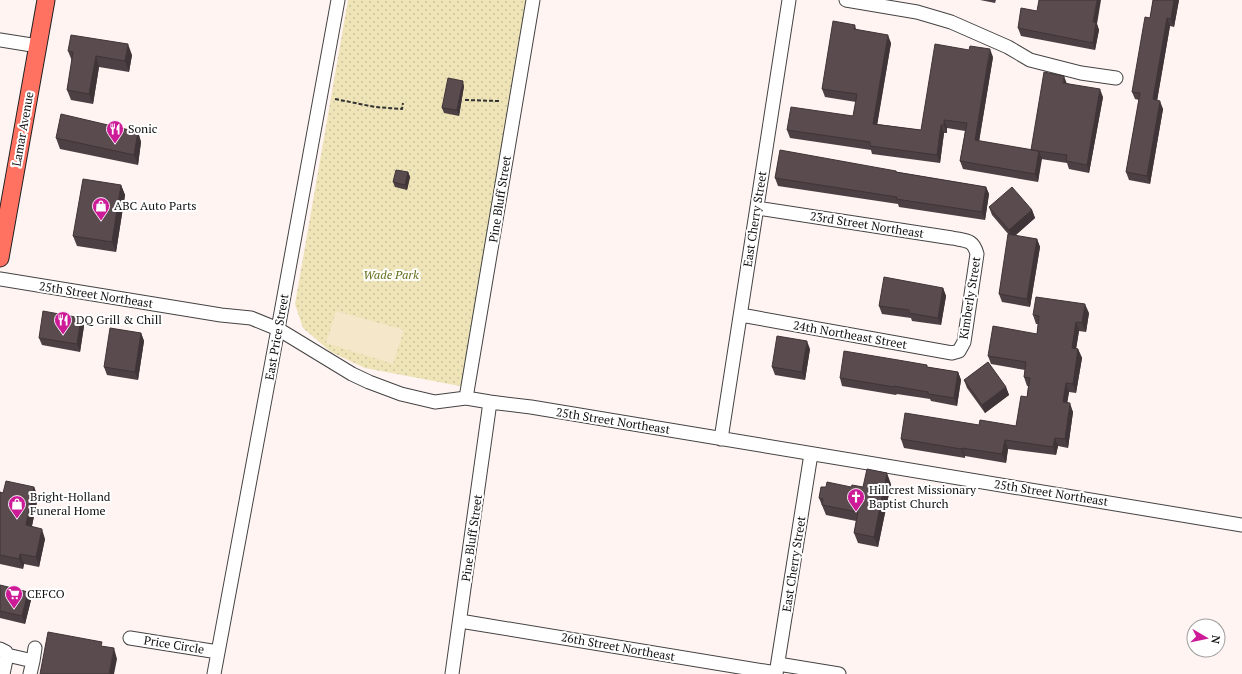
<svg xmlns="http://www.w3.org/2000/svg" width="1242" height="674" font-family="'PT Serif',serif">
<defs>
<pattern id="grass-dots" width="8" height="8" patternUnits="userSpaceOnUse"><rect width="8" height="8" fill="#eee4b8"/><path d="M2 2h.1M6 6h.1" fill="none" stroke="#cbc39d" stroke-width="1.8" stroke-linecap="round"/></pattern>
</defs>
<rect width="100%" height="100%" fill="#fff4f2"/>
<!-- grass -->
<path fill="url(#grass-dots)" d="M348,0H526L465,387L365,368L331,352L303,328L295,304Z"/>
<!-- pitch -->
<path fill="#f4e7ca" d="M336,311L404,330L393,364L326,343Z"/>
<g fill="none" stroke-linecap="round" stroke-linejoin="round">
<!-- minor casing -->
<g stroke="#434343" stroke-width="15">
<path id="minor" d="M846,0L917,12L951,22L1008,47L1030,60L1081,73L1116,78
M0,40L38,46
M0,279L221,315L251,318L278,329L352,374L369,382L401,394L435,402L466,398L490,402L531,407L1242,525
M741,315L952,353L959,351L964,342L977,254C973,239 966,241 952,238L757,208
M466,398L533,0
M721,439L789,0
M460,621L776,673
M130,638L218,652
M0,649L6,652L7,655L3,674
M7,655L33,661L30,674
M33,661L35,648
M778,664L839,674
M214,674L278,329L338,0
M452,674L490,402
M776,674L811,454"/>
</g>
<!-- major casing -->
<g stroke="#212121" stroke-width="19">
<path id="major" d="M0,258L46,0"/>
</g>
<!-- path -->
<path stroke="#323232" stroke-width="2" stroke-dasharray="4 2" stroke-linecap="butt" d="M335,99L375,107L402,109L403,103
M465,100L499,101"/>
<!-- minor -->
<use href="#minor" stroke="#fff" stroke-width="13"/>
<!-- major -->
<use href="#major" stroke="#ff7262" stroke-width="17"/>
</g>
<!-- wall -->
<path fill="#4d4044" d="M980,0H996L995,3Z
M1153,0H1179L1174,27L1170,26L1157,100L1163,109L1150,184L1129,180L1126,172L1139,100L1135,99L1132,92L1150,18Z
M1037,11L1097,24L1099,30L1095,50L1021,36L1018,28Z
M855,25L856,29L891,43L877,124L921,130L993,57L979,141L1031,150L1067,83L1103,97L1089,173L1069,169L1067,163L1041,159L1038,182L963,169L960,161L965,131L947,128V133H944L940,163L872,154L871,150L790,138L787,130L853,116L856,102L825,97L822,89Z
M68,51L132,55L129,72L99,67L93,104L71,100L67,90L72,61Z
M464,86L459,116L444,113L442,108Z
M138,132L141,142L138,165L60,149L56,138Z
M896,171L897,172L986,187L989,194L985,220L899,207L898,204L778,186L775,178Z
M408,172L410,177L407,190L395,187L393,182Z
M121,185L125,195L116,252L77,246L73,236Z
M989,207L1032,210L1035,218L1015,236L1037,239L1040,247L1030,307L1002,302L999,294L1009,235L992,215Z
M943,288L946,296L941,325L912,321L911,318L882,314L879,306Z
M1089,313L1086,332L1079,331L1076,348L1078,349L1082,358L1076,393L1069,392L1067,402L1073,412L1068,448L1058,446L1056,455L1008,449L1006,463L965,456V458L904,448L901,439L979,425L1016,426L1027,397L1028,386H1027L1024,377L1025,370L991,364L988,356L1037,334L1038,324H1036L1033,315Z
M81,318L84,326L80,352L42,345L39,338Z
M141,333L144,341L138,380L107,375L104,367Z
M810,349L805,380L775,375L772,367Z
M928,367L958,372L961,380L957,406L931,401L930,399L897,394L896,395L842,386L840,378Z
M964,380L1006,387L1009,395L985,413L967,388Z
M891,484L878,547L858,543L854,533L856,521L826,515L819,498L826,487H863Z
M34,487L38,497L32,526L45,539L39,567L24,564L23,569L0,564V492L3,493Z
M0,585L28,592L31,600L25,624L0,618Z"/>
<!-- shaded-wall -->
<path fill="#3f3437" d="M1097,0H1101L1097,24L1099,30L1095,50L1093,43V22Z
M1174,0H1179L1174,27L1171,19Z
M1167,18L1170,26L1156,107L1153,99Z
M888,35L891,43L876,132L873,124Z
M128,44L132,55L129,72L125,61Z
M990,49L993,57L978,148L975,140Z
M96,56L99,67L93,104L89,94Z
M1064,76L1067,84L1063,83Z
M463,81L464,86L459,116L457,110Z
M1100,89L1103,97L1089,173L1087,165Z
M1160,101L1163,109L1150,184L1147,176Z
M944,120L947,128V133L944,125Z
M941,125L944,133L940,163L937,155Z
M138,132L141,142L138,165L134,155Z
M1039,151L1042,159L1038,182L1035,174Z
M408,172L410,177L407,190L405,185Z
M121,185L125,195L116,252L112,242Z
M986,187L989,194L985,220L982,212Z
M1032,210L1035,218L1012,238L1009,230Z
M1037,239L1040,247L1030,307L1027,299Z
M943,288L946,296L941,325L938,318Z
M1085,304L1089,313L1086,332L1082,323Z
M81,318L84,326L80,352L77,344Z
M1076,322L1079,331L1075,356L1072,348Z
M141,333L144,341L138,380L135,372Z
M807,341L810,349L805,380L802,372Z
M1078,349L1082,358L1076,393L1073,384Z
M958,372L961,380L957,406L954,398Z
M1066,383L1069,392L1066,411L1063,402Z
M1006,387L1009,395L985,413L982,405Z
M1070,403L1073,412L1068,448L1065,439Z
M1055,438L1058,446L1056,455L1053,447Z
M1005,440L1008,449L1006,463L1002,454Z
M962,448L965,456V458L961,449Z
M887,473L891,484L878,547L874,537Z
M34,487L38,497L30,535L26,525Z
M42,529L45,539L39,567L36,557Z
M20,554L24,564L23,569L19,559Z
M28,592L31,600L25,624L22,616Z
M114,648L117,659L114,674H109Z"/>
<!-- building -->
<path fill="#5a4b4f" stroke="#3f3437" d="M1039,0H1097L1093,22H1096L1093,43L1018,28L1021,8L1037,11Z
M1153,0H1174L1171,19L1167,18L1153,99L1160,101L1147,176L1126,172L1140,93L1132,92L1145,17L1150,18Z
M833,21L855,25L854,29L888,35L873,124L921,130L935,44L969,50L970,46L990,49L975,140L1039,151L1035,174L960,161L967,123L944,120V125H941L937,155L870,146V142L787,130L791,107L853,116L857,94L822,89Z
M71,35L128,44L125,61L96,56L89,94L67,90L73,52L68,51Z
M1044,72L1064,76L1063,83L1100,89L1087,165L1066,161L1067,155L1031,150Z
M448,78L463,81L457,110L442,108Z
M61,114L138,132L134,155L56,138Z
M780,150L896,171V172L986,187L982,212L896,199L897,197L775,178Z
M396,170L408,172L405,185L393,182Z
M83,179L121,185L112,242L73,236Z
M1012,187L1032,210L1009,230L989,207Z
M1008,234L1037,239L1027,299L999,294Z
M884,277L943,288L938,318L909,313V310L879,306Z
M1036,297L1085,304L1082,323L1076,322L1072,348L1078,349L1073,384L1066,383L1063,402L1070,403L1065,439L1055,438L1053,447L1005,440L1002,454L962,448L961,449L901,439L905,413L979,425L980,420L1016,426L1021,396L1027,397L1030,378L1024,377L1026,362L988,356L993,326L1037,334L1039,316L1033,315Z
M43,311L81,318L77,344L39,338Z
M110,328L141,333L135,372L104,367Z
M777,336L807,341L802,372L772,367Z
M844,351L898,360L927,365V367L958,372L954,398L928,394V392L894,386V387L840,378Z
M988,362L1006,387L982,405L964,380Z
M867,469L887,473L874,537L854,533L858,512L822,505L823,499L819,498L821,487H826L827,482L851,487L852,485L863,487Z
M6,481L34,487L26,525L42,529L36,557L20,554L19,559L0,555V492L3,493Z
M0,585L28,592L22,616L0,611Z
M48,632L102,642L101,646L114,648L109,674H40Z"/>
<!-- icons -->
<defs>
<g id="restaurant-pin" transform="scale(0.9)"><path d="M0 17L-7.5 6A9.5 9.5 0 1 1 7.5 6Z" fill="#cd1b98" stroke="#fff"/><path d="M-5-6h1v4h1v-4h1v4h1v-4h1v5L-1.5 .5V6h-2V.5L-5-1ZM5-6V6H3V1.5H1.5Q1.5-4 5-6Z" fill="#fff"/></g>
<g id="shop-pin" transform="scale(0.9)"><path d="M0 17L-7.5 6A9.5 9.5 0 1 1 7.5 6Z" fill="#cd1b98" stroke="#fff"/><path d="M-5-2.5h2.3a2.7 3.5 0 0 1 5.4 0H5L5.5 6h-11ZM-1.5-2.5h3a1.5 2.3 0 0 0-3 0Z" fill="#fff"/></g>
<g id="church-pin" transform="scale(0.9)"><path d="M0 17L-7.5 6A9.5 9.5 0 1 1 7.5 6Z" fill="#cd1b98" stroke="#fff"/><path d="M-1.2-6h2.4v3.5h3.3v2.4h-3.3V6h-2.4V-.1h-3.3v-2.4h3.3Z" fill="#fff"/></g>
<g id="supermarket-pin" transform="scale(0.9)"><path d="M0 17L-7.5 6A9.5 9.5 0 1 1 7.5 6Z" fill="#cd1b98" stroke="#fff"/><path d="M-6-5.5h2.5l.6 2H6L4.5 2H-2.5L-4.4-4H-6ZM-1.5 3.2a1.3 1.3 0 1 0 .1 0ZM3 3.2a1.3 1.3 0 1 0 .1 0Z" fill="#fff"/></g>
</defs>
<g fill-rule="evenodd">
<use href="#restaurant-pin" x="115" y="129"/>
<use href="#shop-pin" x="101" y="206"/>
<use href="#restaurant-pin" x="63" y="320"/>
<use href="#church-pin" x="856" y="497"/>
<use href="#shop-pin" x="17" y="504"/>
<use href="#supermarket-pin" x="14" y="594"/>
</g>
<g text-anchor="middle" stroke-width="4" stroke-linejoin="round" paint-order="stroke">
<!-- street labels -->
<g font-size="12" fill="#101010" stroke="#fff">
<text transform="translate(23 129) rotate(-80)" y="4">Lamar Avenue</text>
<text transform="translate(500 199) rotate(-81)" y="4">Pine Bluff Street</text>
<text transform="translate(755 219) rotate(-81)" y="4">East Cherry Street</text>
<text transform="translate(867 225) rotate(9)" y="4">23rd Street Northeast</text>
<text transform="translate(96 295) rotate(9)" y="4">25th Street Northeast</text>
<text transform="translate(970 298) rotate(-81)" y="4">Kimberly Street</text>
<text transform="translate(850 335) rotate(10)" y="4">24th Northeast Street</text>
<text transform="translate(277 337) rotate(-80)" y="4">East Price Street</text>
<text transform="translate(613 421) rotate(9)" y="4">25th Street Northeast</text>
<text transform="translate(1051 493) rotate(9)" y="4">25th Street Northeast</text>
<text transform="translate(472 538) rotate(-82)" y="4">Pine Bluff Street</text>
<text transform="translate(794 564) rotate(-81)" y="4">East Cherry Street</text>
<text transform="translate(174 645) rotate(9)" y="4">Price Circle</text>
<text transform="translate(618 647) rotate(10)" y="4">26th Street Northeast</text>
</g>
<!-- poi labels -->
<g font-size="12" fill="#101010" stroke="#fff" text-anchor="start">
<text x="128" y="133">Sonic</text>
<text x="114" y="210">ABC Auto Parts</text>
<text x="76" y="324">DQ Grill &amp; Chill</text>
<text x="869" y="494">Hillcrest Missionary<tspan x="869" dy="14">Baptist Church</tspan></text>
<text x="30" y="501">Bright-Holland<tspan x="30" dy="14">Funeral Home</tspan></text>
<text x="27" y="598">CEFCO</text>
</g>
<!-- park labels -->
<g font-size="12" font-style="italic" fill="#636e19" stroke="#fff">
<text x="391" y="279">Wade Park</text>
</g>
</g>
<!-- north arrow -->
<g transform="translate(1206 638) rotate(99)"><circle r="19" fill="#ffffff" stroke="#9f9f9f"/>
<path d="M0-3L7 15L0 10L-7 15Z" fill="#cd1b98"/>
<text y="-6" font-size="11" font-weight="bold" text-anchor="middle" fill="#101010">N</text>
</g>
</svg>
